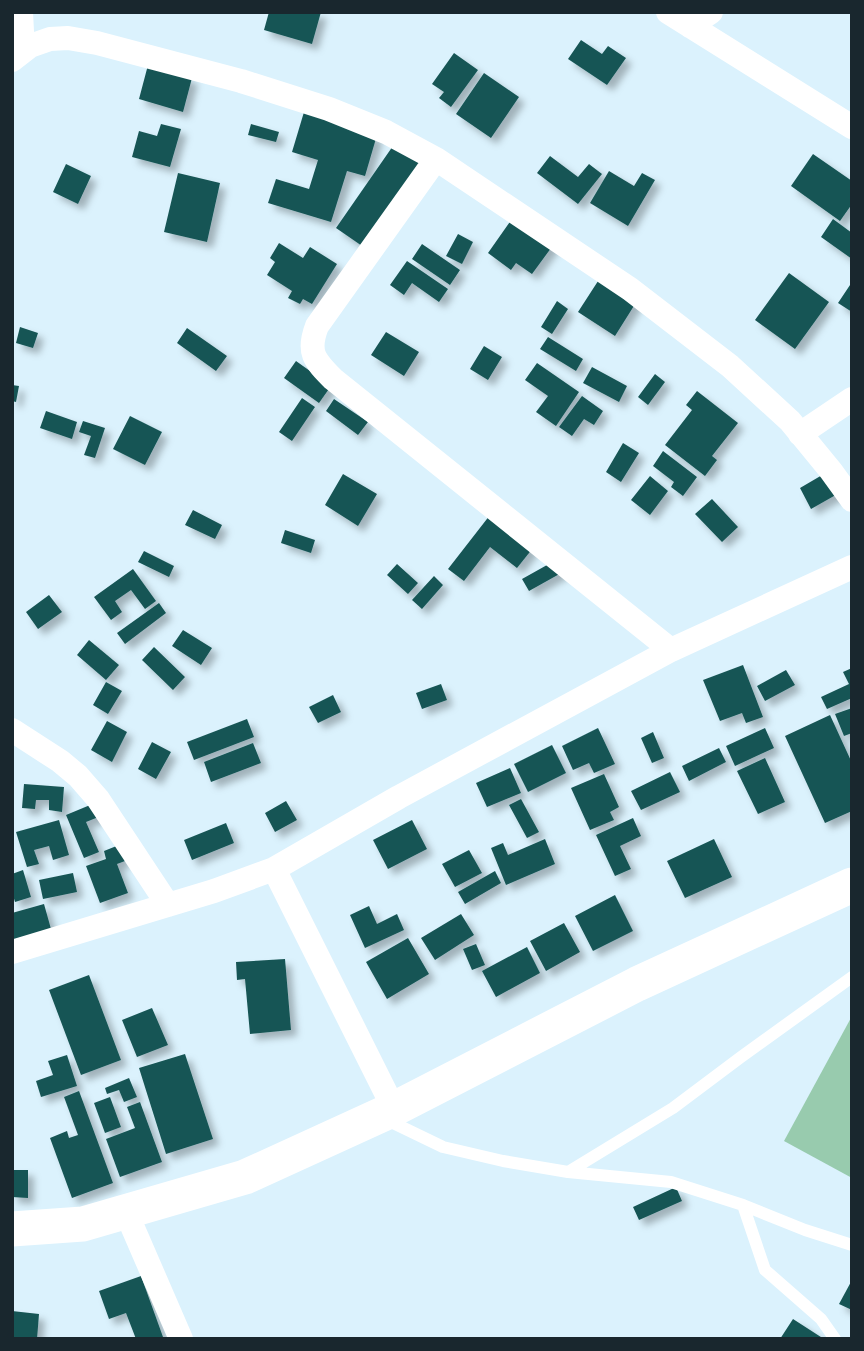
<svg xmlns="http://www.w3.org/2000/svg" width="864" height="1351" font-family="Jost,sans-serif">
<defs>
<filter id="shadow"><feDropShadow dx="6" dy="6" stdDeviation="3.5" flood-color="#0004"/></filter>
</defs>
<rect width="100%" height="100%" fill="#dbf2fd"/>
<!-- green -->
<path fill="#98cbae" d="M852,1016V1178L784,1141Z"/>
<!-- building -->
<path fill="#175554" filter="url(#shadow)" d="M269,12H321L312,44L264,30Z
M581,40L602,54L608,46L626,58L607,85L568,59Z
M454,53L478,70L451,107L439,98L444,92L432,84Z
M148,65L192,78L183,112L139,99Z
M484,73L519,97L491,138L456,114Z
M304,112L377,135L365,176L347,171L331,222L268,203L276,179L309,189L318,160L292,152Z
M161,124L181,129L170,167L132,157L139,131L157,136Z
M251,124L279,132L276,142L248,135Z
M395,143L424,163L365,248L336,228Z
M813,154L852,181V204L840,221L791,186Z
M550,156L578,177L589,164L602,174L578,204L537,173Z
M66,164L91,176L78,204L53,192Z
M609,171L634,186L642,173L655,180L628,226L590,203Z
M178,173L220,183L207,242L164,232Z
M514,216L554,244L532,274L516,263L511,270L488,253Z
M833,219L852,233V259L821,237Z
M458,234L473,242L462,264L446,256Z
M279,243L303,258L310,247L337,264L312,304L303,299L300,304L288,298L292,291L267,275L275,262L270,258Z
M422,244L460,270L450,285L412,259Z
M407,261L448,289L439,302L412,283L404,295L390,285Z
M789,273L829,302L795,349L755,320Z
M600,278L637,301L615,336L578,312Z
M852,282V312L838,303Z
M557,301L568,309L552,334L541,327Z
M20,327L38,333L33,348L16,343Z
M187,328L227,356L216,371L177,343Z
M386,332L419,352L404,376L371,355Z
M548,337L583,359L576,371L540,349Z
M484,346L502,357L488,380L470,369Z
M296,361L331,386L319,403L284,378Z
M537,363L579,392L556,426L536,412L548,396L525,380Z
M592,367L627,386L619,402L583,383Z
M655,374L665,382L648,405L638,397Z
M12,385L19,386L16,402L12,401Z
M697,391L738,423L712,456L717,460L705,476L665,445L692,410L686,405Z
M582,396L603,411L594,425L584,419L572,436L559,427Z
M302,398L315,407L292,441L279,432Z
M334,399L368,422L358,435L326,411Z
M46,411L77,422L72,439L40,428Z
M130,416L162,432L145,465L113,449Z
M83,421L105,428L95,458L84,455L91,436L79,432Z
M623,443L639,453L621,482L606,472Z
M663,451L697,477L683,496L671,487L674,482L653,466Z
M829,471L841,492L811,509L800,488Z
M343,474L377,494L358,526L325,505Z
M650,476L668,491L650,515L631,500Z
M712,499L738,527L722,542L695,514Z
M193,510L222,525L215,539L185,525Z
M490,515L533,548L517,568L490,547L464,581L448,569Z
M285,530L315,540L311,553L281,543Z
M144,551L174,566L169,577L138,562Z
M556,560L563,572L529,591L522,579Z
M397,564L418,583L408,594L387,575Z
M133,569L156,601L145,609L131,590L115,601L122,612L111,620L94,597Z
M434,576L443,585L422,609L412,600Z
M49,595L62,612L38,629L26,612Z
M159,603L166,613L125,644L117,633Z
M183,630L212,648L201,665L172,646Z
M89,640L119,665L106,680L77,655Z
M154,647L185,677L173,690L142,660Z
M743,665L763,717L746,723L742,713L720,721L703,680Z
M852,668V698L827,709L821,697L849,684L843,672Z
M786,670L795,685L765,701L757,686Z
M106,682L122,691L108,714L93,705Z
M441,684L447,700L422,709L416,693Z
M333,695L341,712L318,723L309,707Z
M852,708V733L844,736L835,714Z
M830,715L852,763V811L825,823L785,736Z
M247,719L254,737L194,760L187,742Z
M107,721L127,732L112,762L91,750Z
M598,728L615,764L594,773L589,763L573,770L562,746Z
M765,728L774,748L735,766L726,746Z
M653,732L664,758L652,763L641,738Z
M152,742L171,752L156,779L138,769Z
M253,743L261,763L211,782L204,762Z
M552,745L566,773L528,792L514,764Z
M719,748L726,762L689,781L682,766Z
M765,758L785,802L758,814L737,771Z
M510,768L521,793L487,807L476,783Z
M670,772L680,792L641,810L631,791Z
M604,774L619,807L610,812L614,820L590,830L571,788Z
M24,784L64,787L62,812L49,810V800H36L35,809L22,808Z
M521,799L539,832L527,838L509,805Z
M286,801L297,820L275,832L265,813Z
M95,803L101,816L86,822L99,852L84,858L66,815Z
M633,818L641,836L620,846L631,869L615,876L596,835Z
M59,820L69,855L53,860L49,846L34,850L39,864L27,867L16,832Z
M412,820L427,849L388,869L373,840Z
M226,823L234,843L192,860L184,840Z
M545,839L555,864L506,885L491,848L503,843L508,855Z
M714,839L732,877L685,898L667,861Z
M119,845L125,861L117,864L128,893L100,903L86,866L106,859L104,851Z
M469,850L482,873L455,887L442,864Z
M23,870L31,897L15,902L12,892V874Z
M495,871L501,883L465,904L458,892Z
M73,873L77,892L43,899L39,880Z
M615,895L633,931L593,951L575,916Z
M44,904L51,929L12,940V913Z
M369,906L377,924L397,914L404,930L365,948L350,915Z
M461,914L474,935L435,960L421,938Z
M564,923L580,952L546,971L530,941Z
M408,938L429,974L387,999L366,962Z
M476,944L485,965L472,970L463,949Z
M527,947L540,973L496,997L482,971Z
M285,959L291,1030L250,1034L245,979L237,980L236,962Z
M89,975L121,1060L81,1075L49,990Z
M152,1008L168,1045L137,1057L122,1020Z
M185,1054L213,1139L166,1154L139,1068Z
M67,1055L77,1086L41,1097L36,1081L53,1075L48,1061Z
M129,1078L137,1097L124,1102L119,1090L107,1094L105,1088Z
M79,1091L113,1183L72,1198L50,1138L67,1131L69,1138L78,1135L64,1097Z
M110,1097L121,1127L105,1133L94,1103Z
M140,1102L162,1162L120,1177L106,1139L135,1128L127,1107Z
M12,1170H28V1198L12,1197Z
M676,1187L682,1201L639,1220L633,1207Z
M141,1276L163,1337L159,1339H136L126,1313L109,1319L99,1291Z
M852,1280V1310L839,1304Z
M12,1311L39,1314L37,1339H12Z
M793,1319L824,1339H780Z"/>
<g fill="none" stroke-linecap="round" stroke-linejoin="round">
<!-- lane -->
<path stroke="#fff" stroke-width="12" d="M385,1119L443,1147L503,1161L568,1172L671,1182L743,1205L805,1230L852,1245
M568,1172L673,1108L741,1057L852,977
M743,1205L765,1270L821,1319L835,1339"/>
<!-- street -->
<path stroke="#fff" stroke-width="24" d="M21,12L23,51
M668,12L852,127
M690,26L711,12
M12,60L30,46L50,39L68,38L97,43L241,81L329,109L386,132L436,159L630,289L730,366L790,421L831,471L852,500
M436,159L317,326C307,352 314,360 333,379L671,650
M800,434L852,399
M12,730L60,761L78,776L98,799L168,905
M274,869L394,1109
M12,952L214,891L274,869L399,797L671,650L852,567
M126,1212L181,1339"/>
<!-- secondary -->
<path stroke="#fff" stroke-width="35" d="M12,1229L83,1224L245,1177L394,1109L637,984L852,885"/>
</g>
<!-- border -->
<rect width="864" height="1351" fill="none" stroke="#19272e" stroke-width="28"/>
</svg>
